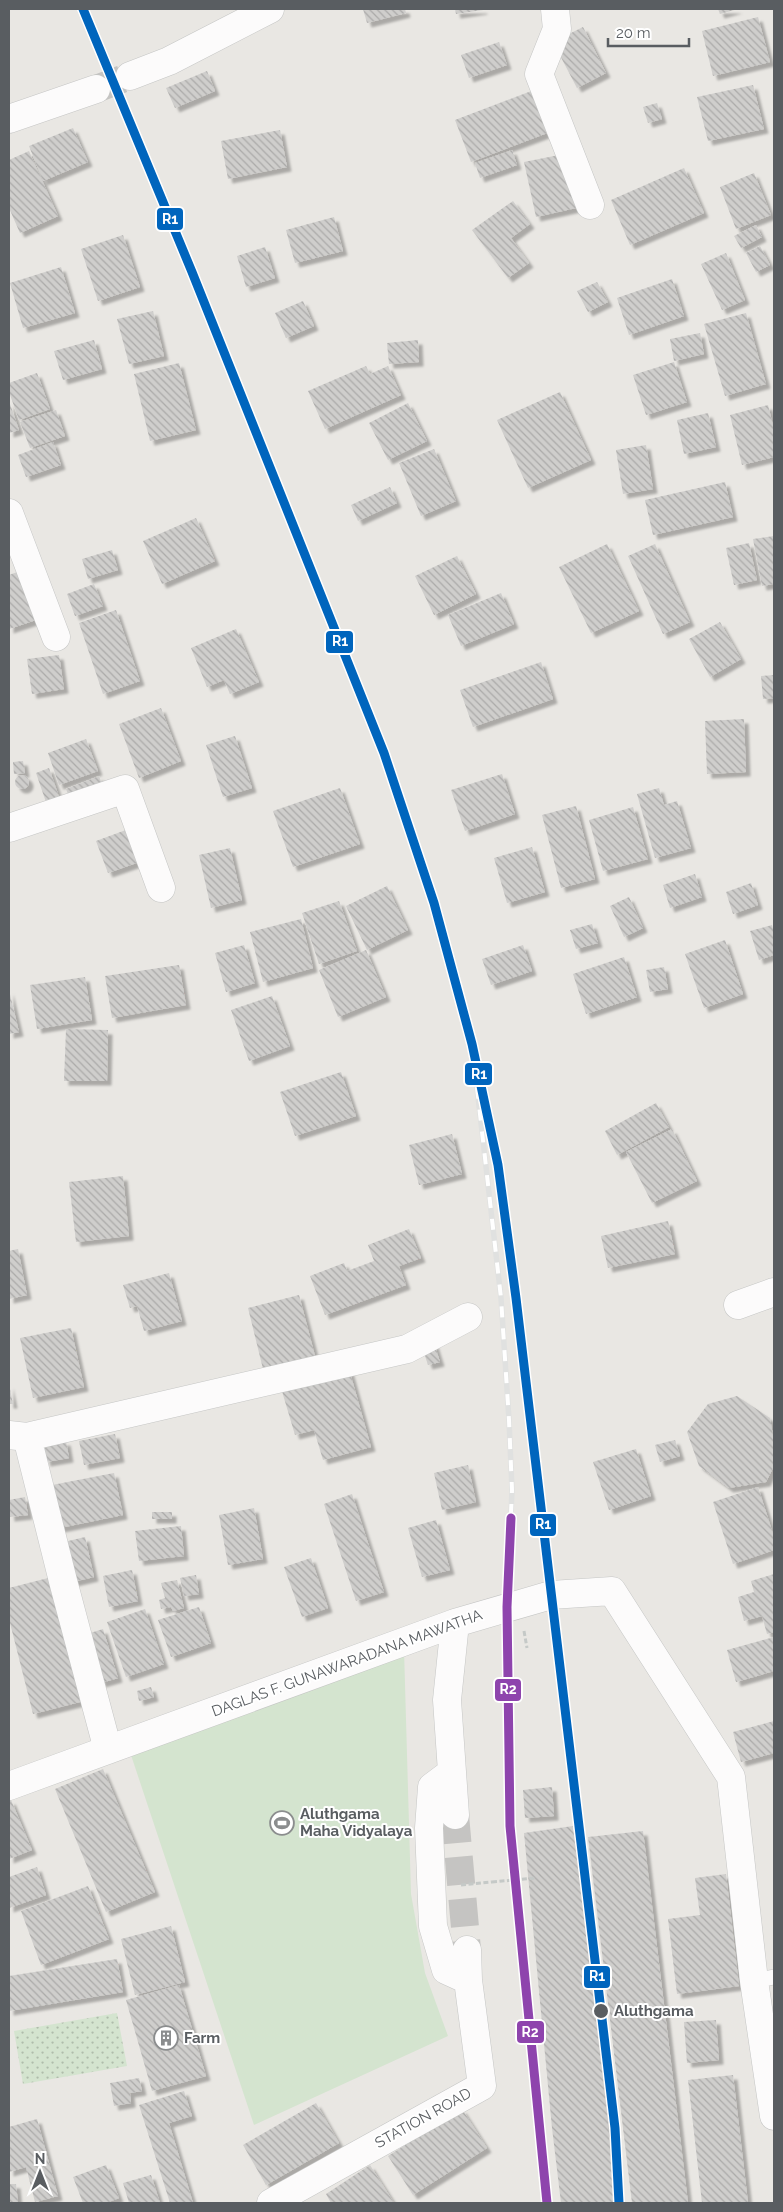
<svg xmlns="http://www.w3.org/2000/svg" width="783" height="2212" font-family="Raleway,sans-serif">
<defs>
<pattern id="park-dots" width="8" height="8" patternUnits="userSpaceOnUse" patternTransform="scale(1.25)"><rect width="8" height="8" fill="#d4e4cf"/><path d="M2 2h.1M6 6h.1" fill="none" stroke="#afbcab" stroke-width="1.8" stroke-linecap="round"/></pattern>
<pattern id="building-back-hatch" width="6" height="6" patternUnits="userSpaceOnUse" patternTransform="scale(1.25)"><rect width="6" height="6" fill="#cfcecc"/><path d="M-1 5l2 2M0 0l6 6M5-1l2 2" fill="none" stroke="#abaaa9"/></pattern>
<filter id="shadow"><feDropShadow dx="4.5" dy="4.5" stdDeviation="1" flood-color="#0004"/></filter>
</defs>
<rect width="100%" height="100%" fill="#e9e7e3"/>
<!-- green -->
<path fill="#d4e4cf" d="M404,1649L411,1894L425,1973L448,2036L254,2125L130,1752Z"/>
<!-- park -->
<path fill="url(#park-dots)" d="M117,2013L127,2066L23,2084L14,2031Z"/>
<!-- building -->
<path fill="url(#building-back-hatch)" filter="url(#shadow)" d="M363,9H405L406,13L367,23Z
M455,9H483V10L456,14Z
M718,9H738L720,14Z
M758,17L770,62L713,76L702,31Z
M583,27L606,73L577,88L553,42Z
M499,42L507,65L469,78L461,55Z
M207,71L215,91L175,108L166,88Z
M753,85L764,129L708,141L697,97Z
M534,90L550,132L471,162L455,120Z
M657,103L662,119L648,123L643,107Z
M73,128L88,162L43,181L29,146Z
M280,130L287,167L228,179L221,141Z
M512,150L517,165L480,178L475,163Z
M29,151L58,216L20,233L9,208V160Z
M564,154L576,208L536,217L524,162Z
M684,168L704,213L630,245L611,200Z
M754,173L771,215L736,229L720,187Z
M513,201L530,224L511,238L529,263L508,278L472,230Z
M334,217L343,251L295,263L286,230Z
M756,225L762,237L741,248L734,236Z
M123,235L140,287L98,301L81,249Z
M760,246L770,265L756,272L746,253Z
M265,247L275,278L246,287L237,256Z
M726,253L745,300L722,310L701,264Z
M61,267L75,313L23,328L10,283Z
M672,279L684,316L629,335L617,298Z
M597,282L608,302L588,312L577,291Z
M303,301L314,326L286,338L275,313Z
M153,311L164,356L129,364L117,319Z
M746,313L766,384L725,396L704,324Z
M700,333L704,354L674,361L670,339Z
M94,340L102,369L63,380L54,351Z
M418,340L419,362L389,364L387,343Z
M674,362L687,402L646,415L633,375Z
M179,363L196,430L150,441L134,374Z
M366,366L370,374L388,366L401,395L325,429L308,391Z
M37,373L50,409L19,420L9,392V383Z
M560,392L591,460L528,488L497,420Z
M9,401L19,430L9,433Z
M408,403L427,441L388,460L369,423Z
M768,405L774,430V457L742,465L730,415Z
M56,410L65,436L30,448L20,422Z
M708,413L716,447L684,454L677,420Z
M53,442L61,465L26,477L18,455Z
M646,445L653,489L623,494L616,450Z
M434,449L456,501L421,516L399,463Z
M725,482L733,517L653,535L645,500Z
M390,487L397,503L358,521L351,505Z
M196,518L215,561L162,584L143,541Z
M774,536V584L762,586L753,539Z
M749,543L757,580L734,585L726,548Z
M607,544L639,611L591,633L559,567Z
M655,544L690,622L663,634L628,556Z
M112,550L118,570L88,579L82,559Z
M457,556L476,594L434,615L415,576Z
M20,571L36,620L9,629V575Z
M94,584L103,606L75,616L67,594Z
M501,593L514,624L461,646L448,615Z
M116,610L140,681L103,694L79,623Z
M720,622L741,659L710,677L689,639Z
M236,629L259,682L230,694L224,680L207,687L191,648Z
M59,655L64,689L32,694L27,659Z
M541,662L553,699L473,727L460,690Z
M774,675V698L763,699L761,676Z
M161,708L181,761L139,778L119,724Z
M744,719L746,772L707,774L705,721Z
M235,736L252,788L223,797L206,745Z
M86,739L98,771L59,785L48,753Z
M23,761L25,773L14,774L13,762Z
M49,768L60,800L47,805L36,773Z
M502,774L515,814L465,831L451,790Z
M15 782a7 7 0 1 1 14 0a7 7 0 1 1-14 0Z
M99,776L105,792L72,805L66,789Z
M340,788L360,844L293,867L273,811Z
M659,788L664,805L677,801L691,848L655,858L637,794Z
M576,806L595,879L561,888L542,815Z
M633,807L648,859L603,871L589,820Z
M134,827L145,860L108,873L96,841Z
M532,847L545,892L507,903L494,858Z
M230,848L242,900L211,908L199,855Z
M695,874L702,897L670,908L663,885Z
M751,883L758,905L733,914L726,892Z
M387,886L408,930L367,950L346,906Z
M629,897L643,928L624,937L610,906Z
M339,901L357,951L319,964L302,913Z
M301,919L313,968L263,982L250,932Z
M592,924L598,943L576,949L570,930Z
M772,925L774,932V955L759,960L750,931Z
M725,940L743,994L704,1008L685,954Z
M244,945L255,983L226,992L215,953Z
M523,945L532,971L491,985L482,959Z
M366,950L386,997L338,1017L319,970Z
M624,957L637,997L586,1014L573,974Z
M179,965L186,1005L112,1018L105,976Z
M664,967L668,989L650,992L646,970Z
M85,977L92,1020L37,1029L30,985Z
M9,990L19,1032L9,1034Z
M272,996L290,1046L249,1061L231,1010Z
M66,1029L108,1030L107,1081H64Z
M341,1072L356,1116L295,1136L280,1092Z
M656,1103L669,1127L617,1155L605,1131Z
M672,1129L697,1181L652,1203L626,1152Z
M452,1134L462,1174L419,1185L409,1145Z
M123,1176L129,1236L76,1242L69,1182Z
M668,1221L675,1254L608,1268L601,1236Z
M409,1229L421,1258L399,1266L406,1285L325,1315L310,1276L344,1263L347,1271L374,1261L368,1245Z
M18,1249L27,1295L9,1299V1251Z
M169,1273L182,1321L144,1331L137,1306L130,1308L123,1285Z
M299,1295L315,1356L263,1369L248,1308Z
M71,1328L84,1387L33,1398L20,1338Z
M434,1343L440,1362L428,1365L422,1347Z
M349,1369L371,1447L323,1460L314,1430L295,1435L281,1388Z
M9,1384L13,1404H9Z
M737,1396L770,1418L774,1442V1466L766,1482L729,1488L699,1466L687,1432L708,1404Z
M115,1434L120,1458L84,1465L79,1441Z
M675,1440L680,1456L660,1462L655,1445Z
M66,1441L69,1458L46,1462L43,1445Z
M636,1449L651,1496L609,1510L593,1462Z
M468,1465L476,1502L442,1510L434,1473Z
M114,1473L123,1515L55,1529L47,1486Z
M758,1487L774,1537V1550L733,1564L713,1502Z
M352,1494L384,1592L356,1601L324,1504Z
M25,1497L28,1515L10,1517L9,1500Z
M254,1508L263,1559L228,1565L219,1515Z
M152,1512H172V1519H152Z
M436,1520L450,1570L422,1577L408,1528Z
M181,1526L184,1556L139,1561L135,1531Z
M85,1537L94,1577L73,1582L64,1542Z
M311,1558L328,1608L302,1617L284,1567Z
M132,1570L138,1601L109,1607L103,1576Z
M774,1574V1632L767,1634L762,1616L744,1621L738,1597L754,1592L751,1581Z
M196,1575L199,1594L184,1596L180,1578Z
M48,1578L80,1702L33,1714L9,1619V1588Z
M177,1580L184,1608L173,1611L171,1607L161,1609L159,1600L165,1598L161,1583Z
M199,1607L211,1643L171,1657L158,1620Z
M145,1609L164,1664L126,1677L107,1622Z
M103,1629L118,1678L101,1683L87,1634Z
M774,1637V1671L736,1682L727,1650Z
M151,1687L154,1697L139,1701L137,1691Z
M774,1721V1753L741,1762L733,1732Z
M103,1769L155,1892L106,1912L55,1789Z
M552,1787L554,1816L525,1818L523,1790Z
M11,1800L32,1850L9,1859V1801Z
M573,1826L608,2123L614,2203H561L552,2128L524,1833Z
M643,1831L688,2203H632L588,1837Z
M37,1867L46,1895L9,1908V1877Z
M726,1874L739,1986L677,1994L668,1919L700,1915L695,1878Z
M88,1886L109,1939L41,1965L21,1911Z
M171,1926L185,1982L135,1995L121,1939Z
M117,1959L123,1992L9,2011V1976Z
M179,1985L206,2076L152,2091L126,2000Z
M716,2020L719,2060L687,2063L684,2022Z
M733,2075L748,2203H702L688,2080Z
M139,2078L142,2091L130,2093L131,2103L114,2106L110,2083Z
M184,2091L192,2116L169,2123L193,2203H170L139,2105Z
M316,2103L339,2143L266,2185L243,2145Z
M462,2109L487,2148L413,2195L388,2156Z
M37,2119L58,2196L35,2202L26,2167L9,2172V2127Z
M106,2165L119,2198L106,2203H83L73,2177Z
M370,2165L394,2203H331L326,2194Z
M151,2175L160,2203H129L123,2183Z
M9,2184H16L18,2203H9Z"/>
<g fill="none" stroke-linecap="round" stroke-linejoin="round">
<!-- street-tunnel -->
<path stroke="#c5c4c2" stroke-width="28" stroke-dasharray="28 14" stroke-linecap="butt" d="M96,89L130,76
M455,1815L467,1950"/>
<!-- lane casing -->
<g stroke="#c5c6c5" stroke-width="16">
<path id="lane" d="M754,1981L774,1977"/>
</g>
<!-- street casing -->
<g stroke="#c5c6c5" stroke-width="29">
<path id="street" d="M555,9L557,29L539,74L590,205
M130,76L169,61L270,9
M9,119L96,89
M9,513L56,637
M9,828L125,789L161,888
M738,1305L774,1292
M9,1435L27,1437L407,1349L468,1317
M27,1437L63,1581L108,1750
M455,1623L447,1700L455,1815
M9,1786L455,1623L551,1595L612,1591L731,1777L754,1981L774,2116
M467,1950L468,1980
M271,2203L482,2086L468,1980L446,1970L433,1926L429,1828L432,1787L452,1772"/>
</g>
<!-- path -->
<path stroke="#c5c9c7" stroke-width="3" stroke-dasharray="5 2.5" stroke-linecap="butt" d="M524,1631L527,1648
M461,1885L492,1882"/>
<!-- lane -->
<use href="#lane" stroke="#fcfbfb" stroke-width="15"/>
<!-- street -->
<use href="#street" stroke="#fcfbfb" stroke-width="28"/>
<!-- rail casing -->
<g stroke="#e0e1e0" stroke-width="5.5">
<path id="rail" d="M472,1044L501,1298L509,1420L512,1490L507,1607L510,1826L547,2203"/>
</g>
<!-- rail -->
<use href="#rail" stroke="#fff" stroke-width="4" stroke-dasharray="11" stroke-linecap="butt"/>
<!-- path-bridge -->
<path stroke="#c5c9c7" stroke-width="3" stroke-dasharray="5 2.5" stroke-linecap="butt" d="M492,1882L536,1878"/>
<!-- rail-1 casing -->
<g stroke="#fff" stroke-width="12">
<path id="rail-1" d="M83,9L192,272L384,753L434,903L472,1044L498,1165L516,1298L615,2128L619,2203"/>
</g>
<!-- rail-2 casing -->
<g stroke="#fff" stroke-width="12">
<path id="rail-2" d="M511,1518L507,1607L510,1826L547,2203"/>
</g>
<!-- rail-1 -->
<use href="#rail-1" stroke="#0065bd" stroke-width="9"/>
<!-- rail-2 -->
<use href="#rail-2" stroke="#8e44ad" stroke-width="9"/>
</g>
<!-- icons -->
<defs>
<g id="stadium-ring" transform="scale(1.25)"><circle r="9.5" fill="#fff" stroke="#8b8d8e" stroke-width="1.5"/><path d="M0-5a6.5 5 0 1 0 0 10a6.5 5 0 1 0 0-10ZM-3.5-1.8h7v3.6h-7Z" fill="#8b8d8e"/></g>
<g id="building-ring" transform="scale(1.25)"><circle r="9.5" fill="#fff" stroke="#8b8d8e" stroke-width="1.5"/><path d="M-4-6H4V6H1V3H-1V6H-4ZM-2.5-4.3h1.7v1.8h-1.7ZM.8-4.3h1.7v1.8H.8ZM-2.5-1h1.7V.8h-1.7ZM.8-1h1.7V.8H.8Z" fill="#8b8d8e"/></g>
</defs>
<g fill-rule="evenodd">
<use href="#stadium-ring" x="282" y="1823"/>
<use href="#building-ring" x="166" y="2038"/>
</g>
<!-- markers -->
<circle fill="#595d61" stroke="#fff" stroke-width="2" cx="601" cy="2011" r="8"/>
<g text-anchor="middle" stroke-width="4" stroke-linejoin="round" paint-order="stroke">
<!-- street labels -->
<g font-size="15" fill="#595d61" stroke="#fff">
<text transform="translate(347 1663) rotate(-20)" y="5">DAGLAS F. GUNAWARADANA MAWATHA</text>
<text transform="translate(423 2118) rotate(-29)" y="5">STATION ROAD</text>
</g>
<!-- poi labels -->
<g font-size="15" font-weight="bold" fill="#595d61" stroke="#fff" text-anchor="start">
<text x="300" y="1819">Aluthgama<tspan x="300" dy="17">Maha Vidyalaya</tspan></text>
<text x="184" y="2043">Farm</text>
</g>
<!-- stop labels -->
<g font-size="15" font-weight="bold" fill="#595d61" stroke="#fff" text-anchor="start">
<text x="614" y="2016">Aluthgama</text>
</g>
</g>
<g stroke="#fff" stroke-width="2">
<rect x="156" y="207" width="28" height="24" rx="5" fill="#0065bd"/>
<rect x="325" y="630" width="29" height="24" rx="5" fill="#0065bd"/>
<rect x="464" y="1062" width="29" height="24" rx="5" fill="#0065bd"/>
<rect x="529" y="1513" width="28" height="24" rx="5" fill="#0065bd"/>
<rect x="494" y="1678" width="28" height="24" rx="5" fill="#8e44ad"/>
<rect x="583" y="1965" width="28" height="24" rx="5" fill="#0065bd"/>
<rect x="516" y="2020" width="29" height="24" rx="5" fill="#8e44ad"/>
</g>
<g font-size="14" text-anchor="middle" font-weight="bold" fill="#fff">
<text x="170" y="224">R1</text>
<text x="340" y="646">R1</text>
<text x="479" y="1079">R1</text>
<text x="543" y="1529">R1</text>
<text x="508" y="1694">R2</text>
<text x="597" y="1981">R1</text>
<text x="530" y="2037">R2</text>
</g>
<!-- border -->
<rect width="783" height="2212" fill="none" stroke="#595d61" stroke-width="20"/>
<!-- north arrow -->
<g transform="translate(40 2172)" stroke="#ffffff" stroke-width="4" paint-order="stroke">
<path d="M0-4L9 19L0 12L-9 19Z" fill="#595d61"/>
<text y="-8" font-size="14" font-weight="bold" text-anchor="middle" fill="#595d61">N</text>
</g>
<!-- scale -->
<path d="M608 38v8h81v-8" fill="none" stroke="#595d61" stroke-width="2.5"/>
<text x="616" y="38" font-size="15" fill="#595d61" stroke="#ffffff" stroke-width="4" paint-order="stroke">20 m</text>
</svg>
